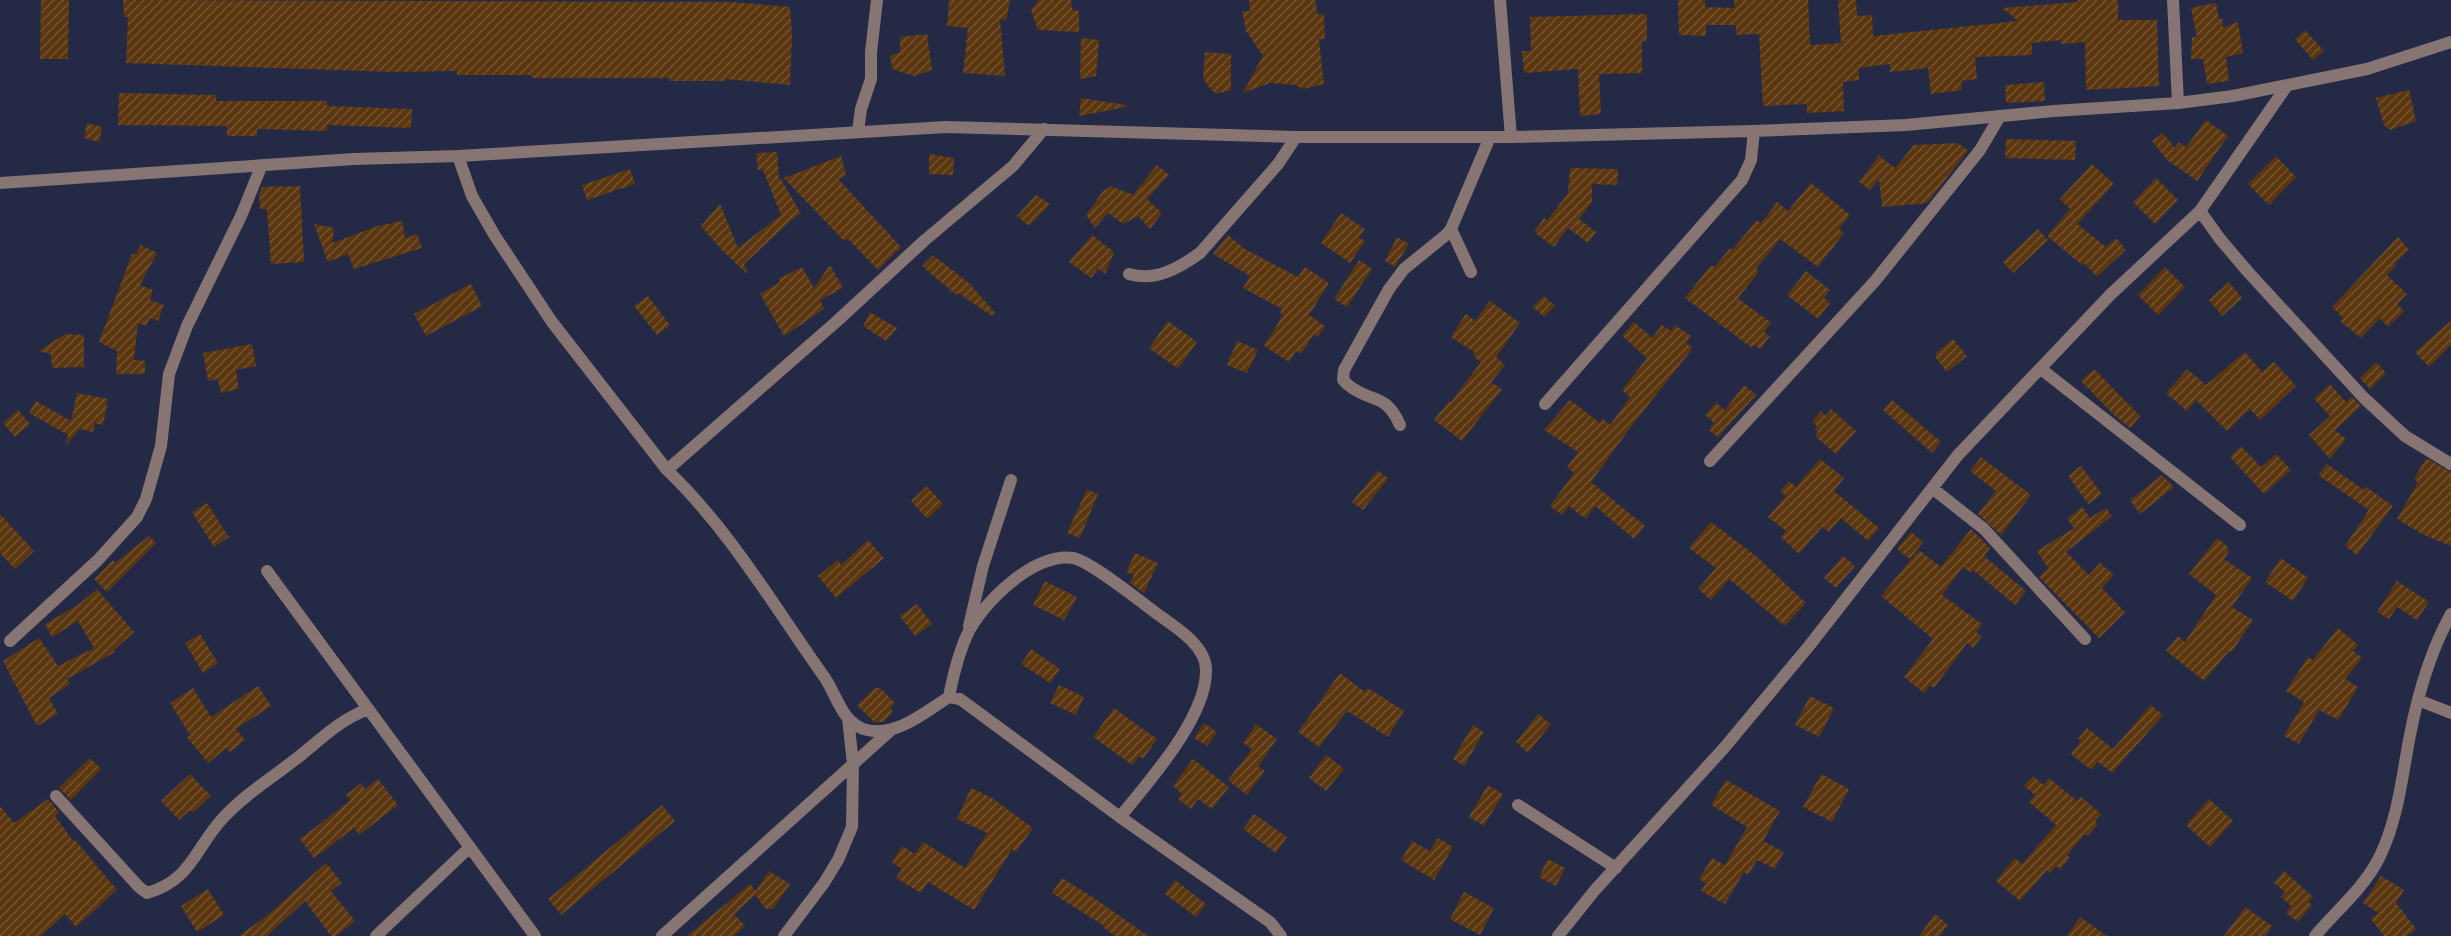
<svg xmlns="http://www.w3.org/2000/svg" width="2451" height="936" font-family="'Asap Condensed',sans-serif">
<defs>
<pattern id="building-hatch" width="6" height="6" patternUnits="userSpaceOnUse" patternTransform="scale(1.5)"><rect width="6" height="6" fill="#5b360f"/><path d="M-1 1l2-2M0 6l6-6M5 7l2-2" fill="none" stroke="#725333"/></pattern>
</defs>
<rect width="100%" height="100%" fill="#242a45"/>
<!-- building -->
<path fill="url(#building-hatch)" d="M41,0H69L68,59H40Z
M123,0L731,2L790,7L792,34L790,85L726,79V81H669V78H531V75H457V71L394,72L126,63L128,17H124Z
M949,0H1010L1006,20L1000,19L1005,76L963,73L968,28L947,26Z
M1038,0H1071L1072,9L1079,11V32L1038,30L1031,10Z
M1249,0H1315L1318,15L1324,14L1325,39H1319L1324,84L1303,89L1295,85L1270,83L1243,93L1263,56L1246,31L1242,11H1250Z
M1678,0H1705V7L1735,8L1734,0H1808L1810,45L1841,43L1838,0H1856L1857,16L1872,15L1873,36L2018,21L2002,8L2078,2V0H2118V20H2157L2159,86L2086,90L2085,42L2061,44V40L2032,43V55L1975,57L1977,79L1961,81L1962,90L1931,94L1928,68L1890,72V64L1859,68V80L1843,82L1844,111L1807,113V104L1763,106L1759,34L1736,35V25H1706V36L1679,35Z
M2216,3L2219,19H2223V28L2238,22L2243,53L2226,57L2229,81L2207,84L2203,59H2191L2192,37H2197L2191,8Z
M1647,14V41H1642V73L1599,74L1601,114L1580,116L1578,69L1524,73L1522,51H1531L1530,17Z
M2305,30L2324,51L2313,60L2295,39Z
M927,34L932,70L914,76L892,69L890,56L900,52V37Z
M1081,38L1099,40L1096,76L1080,79Z
M1205,52L1231,54V90L1216,94L1207,85L1203,77Z
M2044,82L2045,101L2006,103L2005,85Z
M2409,90L2416,121L2390,130L2384,125L2376,98Z
M119,93L216,95V101H327V106L412,109L411,128L327,125V131L257,129V136H227V126L118,125Z
M1081,98L1126,105V107L1079,116Z
M2206,120L2228,136L2197,181L2167,160L2152,141L2163,133L2175,148L2179,142L2186,147Z
M87,123L102,127L99,142L84,138Z
M2006,139L2076,141L2075,160L2005,158Z
M1958,143L1968,151L1927,203L1882,207L1879,179L1870,190L1859,182L1878,157L1877,154L1895,168L1914,145Z
M777,152L779,179H781L801,214L795,217L744,264L748,275L721,249L701,226L720,204L738,248L781,215L763,170H758L756,153Z
M929,154L954,158L953,175L929,174Z
M841,156L846,175L838,179L901,247L878,270L848,239L844,241L784,178Z
M2276,156L2296,177L2269,205L2248,184Z
M2092,164L2114,184L2077,224L2106,247L2116,238L2126,250L2097,277L2084,263L2082,265L2047,236L2070,209L2060,199Z
M1157,165L1169,175L1147,199L1162,213L1150,229L1138,216L1123,224L1108,213L1095,228L1086,215L1103,191L1111,186L1133,195Z
M1570,168L1618,169L1617,185L1592,184V202L1579,219L1596,232L1588,243L1568,228L1554,247L1534,232L1544,218L1547,221L1568,193Z
M630,169L635,184L587,200L582,185Z
M2156,178L2178,200L2155,224L2133,202Z
M1811,183L1850,215L1839,229L1844,233L1818,267L1780,239L1756,269L1759,272L1738,298L1771,323L1764,332L1770,336L1760,349L1754,344L1752,348L1685,298L1711,265L1715,267L1730,248L1732,250L1757,220L1761,223L1777,202L1788,211Z
M300,186L304,262L271,264L267,209H260L259,194L262,187Z
M1036,195L1050,204L1029,226L1017,216Z
M1341,213L1365,229L1359,237L1365,241L1350,263L1321,243Z
M402,221L405,238L417,234L422,248L354,269L348,254L328,262L314,224L334,228L332,243L378,226Z
M2038,229L2048,240L2013,273L2003,262Z
M1092,235L1114,252L1105,274L1098,269L1091,278L1069,262Z
M1228,235L1245,249L1298,277L1305,267L1329,283L1309,315L1325,326L1318,337L1314,334L1301,354L1296,351L1289,362L1264,346L1283,315L1280,313L1282,309L1243,288L1250,276L1213,254Z
M1397,237L1409,244L1395,267L1385,261Z
M2398,237L2409,250L2394,264L2396,266L2387,275L2407,294L2397,304L2404,311L2388,327L2380,318L2361,338L2340,321L2343,318L2332,307Z
M141,245L157,253L140,285L153,290L150,300L164,305L158,321L150,318L146,326L138,323L134,360L145,361V374H116L117,351L99,342L132,254H136Z
M933,255L969,283L995,313L992,316L958,293L956,295L922,266Z
M1359,260L1372,269L1347,307L1334,299Z
M830,265L843,288L820,300L824,309L784,336L760,294L780,282L778,279L802,267L814,288Z
M2165,267L2185,287L2158,315L2138,295Z
M1806,271L1830,290L1824,298L1830,303L1818,319L1787,295Z
M2229,282L2242,298L2222,316L2209,300Z
M471,284L482,306L426,336L414,314Z
M648,296L670,325L657,335L634,306Z
M1544,296L1555,306L1544,317L1533,307Z
M1490,301L1520,323L1496,357L1505,365L1491,382L1502,389L1462,441L1434,420L1449,401L1451,402L1481,362L1473,356L1475,353L1451,337L1466,314L1475,321Z
M870,312L897,328L886,341L863,326Z
M1168,321L1197,342L1178,369L1149,348Z
M2451,321V345L2429,367L2415,352Z
M1634,322L1652,338L1662,325L1671,331L1675,325L1691,336L1686,343L1693,348L1630,428L1591,482L1645,526L1634,539L1595,506L1586,519L1569,506L1562,515L1550,506L1574,473L1567,467L1578,452L1544,430L1570,400L1600,423L1603,419L1610,425L1630,397L1622,390L1647,358L1622,336Z
M65,334L84,335V367L52,368L51,354L39,351Z
M1953,339L1967,356L1947,372L1935,357L1937,355L1936,353Z
M1237,341L1258,350L1247,373L1227,365Z
M252,344L256,366L236,370L239,389L221,393L218,379L208,381L203,353Z
M2245,352L2262,372L2274,362L2296,386L2260,420L2250,409L2227,431L2196,400L2187,411L2166,393L2187,369L2206,385Z
M2376,362L2386,373L2370,389L2360,378Z
M2094,369L2140,416L2130,428L2114,415L2081,381Z
M2330,384L2346,402L2352,397L2361,406L2335,430L2346,439L2330,459L2309,435L2330,416L2314,399Z
M1744,385L1756,395L1718,437L1709,430L1714,423L1705,415L1716,403L1725,410Z
M77,393L108,399L103,425L95,423L93,432L80,429L65,446L68,435L29,413L36,401L71,421Z
M1892,400L1941,442L1932,453L1883,410Z
M1831,409L1856,431L1836,454L1815,436L1818,432L1814,429L1817,426L1812,422L1821,411L1826,416Z
M18,410L30,424L15,437L3,423Z
M2241,446L2261,467L2276,454L2291,470L2264,494L2230,457Z
M1981,457L2031,495L2001,535L1978,514L1996,491L1970,471Z
M2426,458L2451,472V546L2422,534L2397,519L2418,482L2414,479Z
M1820,459L1844,478L1834,491L1879,528L1868,541L1841,518L1829,532L1822,527L1799,554L1781,537L1786,531L1768,517L1786,496L1780,491L1789,481L1796,487Z
M2327,464L2364,490L2366,487L2393,506L2357,555L2345,546L2369,510L2318,475Z
M2081,466L2102,494L2088,504L2068,476Z
M1378,470L1388,479L1363,510L1352,502Z
M2162,475L2174,487L2140,514L2130,500Z
M927,486L943,504L927,519L911,501Z
M1087,489L1098,494L1080,538L1067,533Z
M207,503L229,537L214,547L192,512Z
M2082,507L2090,518L2106,508L2112,516L2066,552L2089,575L2100,563L2114,575L2102,588L2125,612L2099,638L2039,577L2048,568L2037,551L2074,528L2067,519Z
M0,514L34,551L15,569L0,553Z
M1711,522L1756,556L1806,603L1785,626L1729,579L1711,600L1698,589L1716,568L1689,548Z
M1971,529L1990,548L1984,556L2026,591L2015,605L1973,570L1971,573L1963,567L1942,595L1982,624L1976,632L1982,636L1973,648L1967,643L1934,688L1930,685L1924,693L1904,677L1933,639L1881,596L1919,550L1941,567Z
M1911,532L1923,542L1910,559L1897,549Z
M149,536L156,543L107,592L94,579L113,560L115,563Z
M2217,538L2228,547V553L2224,559L2252,578L2232,607L2253,620L2231,653L2229,651L2204,681L2166,651L2178,636L2185,642L2216,595L2189,574Z
M868,540L884,558L836,598L818,576L838,560L841,565Z
M1135,553L1158,563L1144,593L1130,583L1134,575L1126,572Z
M1843,556L1855,566L1836,588L1824,578Z
M2281,558L2308,578L2293,601L2265,582Z
M1045,581L1077,597L1064,620L1033,605Z
M2397,581L2429,602L2417,620L2397,607L2389,619L2377,612Z
M97,589L134,632L113,651L115,652L67,679L70,684L49,698L58,714L37,726L3,661L39,638L58,666L94,648L78,621L52,637L45,624L79,604Z
M917,604L932,624L915,636L900,616Z
M2338,628L2358,645L2353,651L2362,658L2345,679L2358,687L2338,720L2319,710L2299,744L2284,736L2304,702L2286,691L2308,657L2313,660Z
M200,634L218,663L203,673L185,643Z
M1031,649L1060,669L1050,683L1021,664Z
M1340,673L1365,692L1368,688L1404,711L1388,737L1347,711L1319,747L1298,732Z
M1059,685L1084,697L1076,715L1050,703Z
M258,686L271,706L236,729L245,740L230,752L226,748L208,763L187,737L190,735L170,703L193,688L211,717Z
M875,688H880L895,703L890,708L893,712L883,722H874L857,705Z
M1810,696L1834,708L1819,737L1795,725Z
M2151,705L2163,715L2112,773L2098,762L2091,770L2071,754L2081,741L2078,739L2087,728L2113,749Z
M1114,708L1157,739L1143,759L1139,756L1132,765L1093,737Z
M1538,714L1551,724L1528,753L1516,742Z
M1204,723L1217,732L1207,746L1194,738Z
M1256,724L1277,739L1258,767L1265,771L1247,795L1228,780L1252,749L1243,743Z
M1473,725L1484,732L1464,766L1453,759Z
M1326,755L1344,769L1326,791L1309,778Z
M90,758L101,769L71,800L59,788Z
M1193,759L1229,787L1212,809L1198,799L1191,809L1178,799L1182,794L1173,786Z
M190,774L211,796L193,813L190,810L179,820L161,801Z
M1821,774L1849,789L1832,822L1803,807Z
M2033,776L2044,785L2049,778L2077,801L2081,797L2101,814L2095,821L2098,824L2088,836L2085,834L2067,855L2070,858L2060,869L2056,866L2050,873L2047,870L2020,901L1996,881L2015,858L2022,864L2056,825L2029,802L2035,795L2024,786Z
M378,779L398,805L359,835L354,828L314,858L300,839L351,800L346,795L361,783L365,789Z
M1726,780L1780,811L1763,841L1784,852L1775,869L1757,860L1748,875L1744,872L1725,904L1701,891L1706,883L1699,879L1712,858L1725,865L1747,827L1711,805Z
M1488,785L1503,794L1484,826L1469,817Z
M971,788L992,798L1033,828L1016,852L1012,849L974,910L928,882L921,893L896,878L902,869L892,863L902,846L915,854L923,842L965,868L987,833L957,819Z
M48,799L59,812L55,816L73,841L75,840L117,890L76,927L65,914L41,936H0V806L14,823Z
M2209,799L2233,821L2210,847L2186,825Z
M662,805L675,821L561,915L548,899Z
M1254,814L1287,837L1276,853L1243,829Z
M1438,838L1453,847L1434,880L1401,860L1412,841L1430,851Z
M1548,859L1565,868L1556,886L1539,877Z
M326,863L342,883L331,891L355,921L336,936H331L305,901L267,936H239L269,914Z
M769,871L790,884L773,909H766L755,895L734,914L745,926L734,936H687L750,884L756,891Z
M2284,871L2313,897L2308,902L2312,905L2298,922L2286,913L2291,906L2281,897L2285,892L2274,883Z
M2381,876L2404,890L2396,903L2416,929L2407,936H2384L2371,919L2378,913L2363,903Z
M1062,878L1097,900L1148,936H1115L1103,927L1104,926L1052,893Z
M1175,880L1206,904L1196,917L1165,894Z
M208,889L224,915L197,932L181,906Z
M1464,892L1494,908L1480,935L1450,919Z
M2245,907L2272,926L2266,936H2224Z
M1935,914L1948,925L1940,936H1919Z
M2080,917L2107,936H2067Z"/>
<g fill="none" stroke-linecap="round" stroke-linejoin="round">
<!-- minor -->
<path stroke="#877574" stroke-width="12" d="M1500,0L1511,137
M2173,0L2178,103
M1044,129L1013,166L925,240L836,322L667,470C730,530 775,608 825,678C837,696 843,725 867,730C897,737 925,712 949,697L960,699L1120,817L1270,922L1281,936
M858,131L861,109L871,79V52L877,0
M458,156L472,196L495,236L552,322L667,470
M2200,211L2220,239L2249,273L2364,398L2405,436L2451,464
M1451,229L1471,272
M1129,274C1155,282 1179,268 1200,253L1278,164L1296,137
M2041,369L2240,525
M1545,404L1742,180L1751,160L1754,131
M1400,425C1385,391 1370,404 1347,384L1343,380L1344,370L1389,289L1404,269L1446,235L1451,229L1490,137
M1710,461L1875,281L1980,150L2000,116
M1932,488L1984,529L2085,639
M267,571L535,936
M969,626L983,566L1011,480
M10,641L98,560L137,517L146,499L161,446L169,374L187,326L241,216L261,167
M949,697C953,676 958,655 967,635C982,603 1033,553 1073,558C1090,561 1140,601 1156,613C1174,626 1206,645 1206,670C1207,717 1149,781 1120,817
M2418,700L2451,713
M56,796L139,887L147,893C192,880 195,848 223,818C246,793 275,776 301,755C326,735 337,722 368,709
M1518,805L1616,868
M376,936L470,847
M662,936L891,730
M784,936L824,883L838,860L852,827L853,764L848,718
M1558,936L1595,890L1724,748L1809,646L1958,455L2110,295L2200,211L2286,87
M2315,936C2336,911 2364,888 2379,858C2398,820 2402,776 2410,735C2418,694 2431,650 2451,614"/>
<!-- tertiary -->
<path stroke="#877574" stroke-width="12" d="M0,183L354,159L458,156L946,127L1296,137H1511L1754,131L1906,125L2054,111L2178,103L2233,96L2367,69L2451,42"/>
</g>
</svg>
